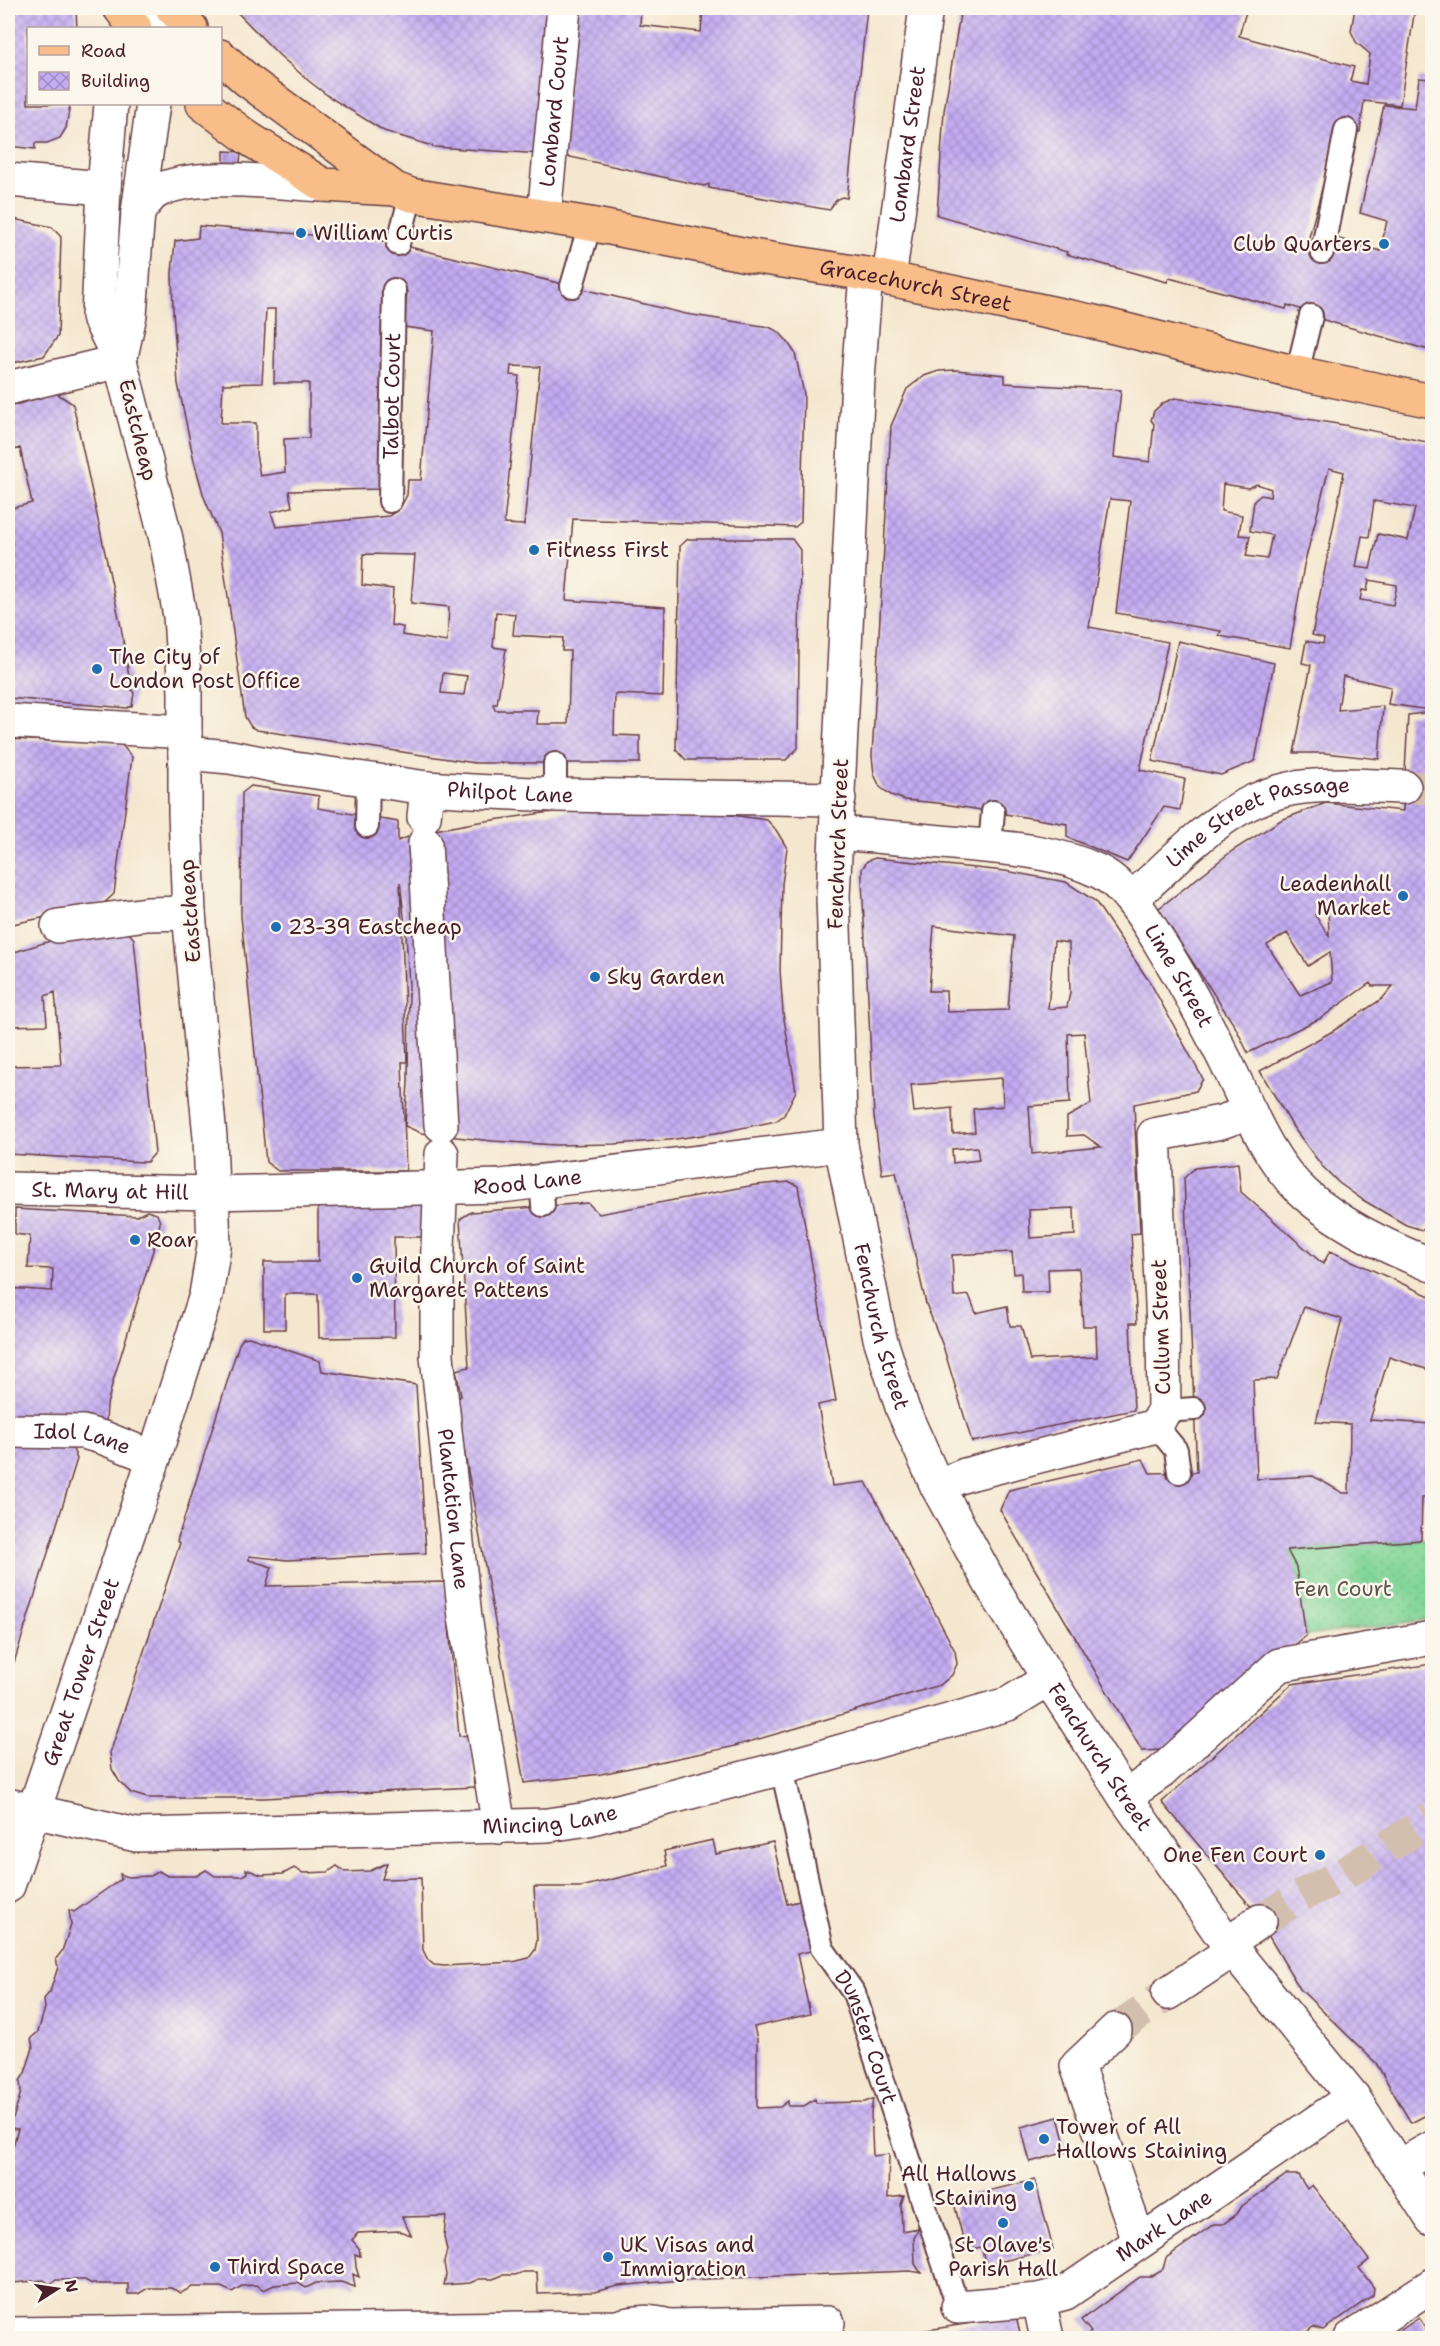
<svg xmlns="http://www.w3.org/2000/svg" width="1440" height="2346" font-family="'Shantell Sans',sans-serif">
<defs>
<pattern id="garden-dots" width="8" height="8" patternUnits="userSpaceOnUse" patternTransform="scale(1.5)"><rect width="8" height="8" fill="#82d698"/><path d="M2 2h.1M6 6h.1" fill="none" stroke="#72b783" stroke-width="1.8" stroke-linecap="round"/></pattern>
<pattern id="building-cross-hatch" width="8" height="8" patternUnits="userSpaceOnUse" patternTransform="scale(1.5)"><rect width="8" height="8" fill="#c4acf3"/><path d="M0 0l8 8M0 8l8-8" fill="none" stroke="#a18bc5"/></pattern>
</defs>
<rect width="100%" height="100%" fill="#fbf7ec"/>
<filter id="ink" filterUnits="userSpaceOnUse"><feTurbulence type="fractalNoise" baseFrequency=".0167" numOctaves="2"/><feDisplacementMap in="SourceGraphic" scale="12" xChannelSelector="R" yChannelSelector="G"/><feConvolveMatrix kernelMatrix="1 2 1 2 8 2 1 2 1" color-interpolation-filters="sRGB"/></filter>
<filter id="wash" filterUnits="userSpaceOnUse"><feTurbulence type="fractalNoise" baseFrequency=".008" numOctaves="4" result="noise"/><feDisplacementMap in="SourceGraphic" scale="24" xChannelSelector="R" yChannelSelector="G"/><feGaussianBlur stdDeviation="1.35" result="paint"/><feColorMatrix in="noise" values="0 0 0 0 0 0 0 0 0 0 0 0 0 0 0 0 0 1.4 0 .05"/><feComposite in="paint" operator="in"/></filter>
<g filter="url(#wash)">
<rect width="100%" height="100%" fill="#f5e7cf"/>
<!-- garden -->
<path fill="url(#garden-dots)" stroke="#667a62" stroke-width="1.5" d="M1432,1539V1619L1306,1636L1296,1568L1287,1550Z"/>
<g id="blocks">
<!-- building -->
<path fill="url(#building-cross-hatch)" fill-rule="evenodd" d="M8,8H75L76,10L77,28H28V104H70L66,128L60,138L47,143H35V149L8,146Z
M233,8H551L541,154L435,147L384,131L331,98L310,82L279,55Z
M573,8H641L640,25L701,32L703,8H867L847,198L842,197L837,199L829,210L709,188V184L704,186L561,155Z
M961,8H1247L1239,36L1354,67L1350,81L1366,84L1370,54L1356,42L1351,31L1355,8H1415L1400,105L1364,101L1360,132L1338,129L1305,252L1333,255L1336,238L1380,251L1387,221L1360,213L1384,105L1415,108L1419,78L1432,79V351L1299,313L1300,309L1287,305L1286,309L1169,278L1167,282L1066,254L1067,252L937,215L944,111Z
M224,151L241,152L240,163L224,162Z
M8,218L52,227L61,237L58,336L44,356L8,364Z
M199,226L385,241L686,314L769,327L779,332L787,341L795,353L804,394L801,522L795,527L573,519L566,600L665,607L663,696L615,694L614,735L640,736V763H475L257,730L251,727L245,717L219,533L204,497L194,461L178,384L173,310L172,273L175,241L198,238ZM383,288L407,292L404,327L434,331L421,480H408L407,495L400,508L389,516L276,527L271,512L292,507L289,491L380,489ZM266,309H275L274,383H309V438L284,439L285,472L260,476L256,454V423H221L223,384L262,383ZM511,366L540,367L524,525L504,524L519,376L510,375ZM363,554L415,555L411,603L449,607L447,642L402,635L403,627L391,625L393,589L362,585ZM496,612L515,614L513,635L563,638L562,651H570L568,724H537L538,710H495L493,704H497L506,649L493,647ZM443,673L467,676L464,695L441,693Z
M956,370L1005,375V383L1121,390L1114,457L1150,462L1154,424L1151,420L1154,411L1163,403L1175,398L1344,425L1432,443V698L1430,710L1388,704L1391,687L1343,676L1338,710L1383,706L1379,759L1325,753H1294L1311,665L1302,663L1306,641L1323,644L1324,638L1312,635L1344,472L1329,468L1304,565L1290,648L1219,636L1221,631L1116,613L1130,501L1110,499L1089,627L1168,642L1140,770L1185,779L1180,810L1164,807L1127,862L1067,837V824L938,803L905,800L891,795L880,787L874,774L872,756L891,426L907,389L924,376L939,371ZM1223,484L1248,488L1257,484L1271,489L1270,497L1261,495L1254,501L1250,531L1272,535L1267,559L1246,556L1250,536L1239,535L1242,515L1221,511ZM1374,501L1415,508L1408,540L1378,534L1370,569L1356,567L1362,536L1369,537ZM1369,580L1397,585L1393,605L1360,600L1362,590L1367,591Z
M56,393L73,404L121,627L131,689L134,693L132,706L127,708L8,698V509L32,503L20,448L8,452V407Z
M688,539H792L800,550L798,748L786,760H686L676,749L680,546Z
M1178,641L1274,663L1255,761L1221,775L1152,761Z
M1432,712V1222L1422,1230L1406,1225L1363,1200L1339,1183L1322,1166L1293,1127L1260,1071L1333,1031L1382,999L1393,986H1372L1370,983L1321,1018L1248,1053L1236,1028L1158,909L1232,851L1281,820L1326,803L1403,811L1408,715ZM1328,907L1329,936L1315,915ZM1287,933L1308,966L1330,952L1332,982L1300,995L1267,945Z
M8,739L121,744L132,757L114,894L102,905L8,925Z
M251,786L319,796L318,808L398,822V841L418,833L479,822L543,813L601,809L709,812L767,820L776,830L787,848L782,884L780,970L783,1013L796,1091L784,1115L776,1121L722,1132L669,1140L615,1144L556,1145L492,1141L421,1133L405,1126L408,1083L409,985L406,934L400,882L407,1062H402L406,1171H278L266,1162L241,916L242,793Z
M875,858L1005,871L1066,882L1095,901L1151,984L1203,1079L1196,1091L1134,1104L1140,1233L1131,1234L1137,1323H1130L1134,1410L972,1442L943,1346L926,1304L896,1172L882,1174L874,1116L862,881V869L867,861ZM934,926L1014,936L1008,1010L947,1012L946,991H929ZM1054,941L1069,943L1070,993L1067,1007L1048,1009ZM1084,1033L1091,1104L1067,1117V1136L1084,1135L1101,1147L1032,1154L1029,1106L1070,1103L1068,1034ZM1002,1078L1003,1106L973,1109L975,1132L953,1134L952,1108L914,1112L911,1085ZM977,1147L979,1160L953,1163L952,1149ZM1074,1208L1075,1235L1030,1238L1029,1210ZM1012,1252L1014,1274L1021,1273L1022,1292H1049L1048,1269L1079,1268L1083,1326H1096L1097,1357L1030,1360L1021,1326H1010L1007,1306L976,1313L969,1295L954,1297L952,1255Z
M114,928L128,932L134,939L155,1153L147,1162H142L8,1154V1066L61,1065L55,992L45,996L47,1025L8,1026V954L50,941Z
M1238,1163L1241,1192L1323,1264L1330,1251L1432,1297V1371L1389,1357L1370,1420L1432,1424V1497H1422L1421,1540L1287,1550L1296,1567L1306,1636L1163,1750L1142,1751L1000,1510L1009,1490L1143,1459L1150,1473L1197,1472L1184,1178L1195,1168ZM1304,1307L1342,1319L1316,1422L1350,1424L1349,1493H1343L1313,1476L1257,1479L1253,1380L1277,1379Z
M790,1182L798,1186L836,1401L818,1405L832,1486L866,1482L955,1651L957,1664L952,1675L940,1685L797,1728L731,1747L601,1774L524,1783L455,1399L461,1396L456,1370L469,1367L460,1219L471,1212L588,1203L599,1214L755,1185Z
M430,1202V1237H394L395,1337L319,1338L318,1294H285V1329H264V1262H318V1203Z
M15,1209L137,1216L147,1211L157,1214L160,1222L158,1234L113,1381L107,1405L106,1422L8,1420V1288L52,1291L53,1269L28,1268L30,1236L15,1234Z
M249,1337L320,1361L322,1371L416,1385L426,1553L287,1560L249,1556V1560L272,1567L266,1586L445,1582L459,1736L471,1735L474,1787L264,1798H147L131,1793L119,1781L112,1769L110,1753L180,1543L177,1541L239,1344L243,1338Z
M8,1440L70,1442L77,1459L8,1682Z
M1432,1664V2112L1411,2123L1376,2063L1300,1989L1252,1908L1162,1802L1292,1684Z
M713,1840L716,1854L773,1842L787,1904L804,1900L815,1950L797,1954L810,2014L754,2027L757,2039V2108L780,2107L788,2101V2106H804L815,2099L816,2103L865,2102L873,2099L871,2112L873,2156L889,2154L888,2198L904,2196L901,2204L902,2231L919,2228L914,2238L915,2264L921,2273L910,2271L680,2280L618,2286L594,2292L538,2294L537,2272H524L515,2275H503L493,2279H479L470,2283L444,2285L446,2275L444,2262L447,2250L444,2237L446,2216L402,2217L411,2235L399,2231L358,2233L352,2240L359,2248L360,2256L355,2254L356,2267L359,2277L353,2274L355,2287L341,2282L316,2283L306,2288L298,2283L274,2285L264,2290L256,2285L242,2286L232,2292L221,2287H192L181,2293L171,2288H148L138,2294H128V2284H92L85,2280H56L50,2284L44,2280L13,2283L8,2285V2163L18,2129L8,2128V2125L14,2116L21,2092L20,2081L25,2073L33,2048L31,2038L38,2032L45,2008L44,1999L50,1992L58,1967L56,1959L62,1951L71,1925L69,1910L74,1912L121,1879L120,1874L128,1877L151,1876L159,1871L167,1876H196L206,1870L215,1876H242L247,1873L246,1869L261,1875L283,1874L294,1868L303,1873L328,1872L337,1866L345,1872L370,1871L387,1863L382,1879L421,1878L423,1950L428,1960L434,1965L444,1966L513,1962L529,1958L535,1950L537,1940L534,1887H581L667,1866L664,1851Z
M1058,2117L1067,2152L1030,2162L1021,2127Z
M1286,2175H1298L1307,2189L1312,2185L1369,2260L1359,2268L1374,2288L1373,2295L1323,2330L1313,2327L1299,2338H1082L1091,2332L1081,2320L1140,2277H1149L1163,2269L1166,2258L1214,2224H1223L1237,2214L1242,2206Z
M1035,2180L1053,2249L986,2265L981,2247L966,2250L953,2199Z
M1016,2316L1021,2338H883V2337Z
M1419,2318L1432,2338H1389Z"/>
</g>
</g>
<g filter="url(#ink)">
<use href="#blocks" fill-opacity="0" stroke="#643d44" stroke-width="1.5"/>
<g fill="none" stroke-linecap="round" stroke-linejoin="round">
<!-- pedestrian-tunnel -->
<path stroke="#d3bfae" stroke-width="33" stroke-dasharray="33 16" stroke-linecap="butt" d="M1404,787L1432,788
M1260,1921L1302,1895L1342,1875L1432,1819
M1115,2030L1168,1993"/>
<!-- service casing -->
<g stroke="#643d44" stroke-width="26">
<g id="service">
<path d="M398,244L411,195"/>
<path d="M1322,252L1346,130"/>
<path d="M572,286L590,224"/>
<path d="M1297,373L1311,316"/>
<path id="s1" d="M390,501L394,290"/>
<path d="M555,795V764"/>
<path d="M367,826L368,779"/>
<path d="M990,846L993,812"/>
<path d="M541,1182L543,1205"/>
<path d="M1164,1411L1194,1409"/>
<path d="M1156,1426L1176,1450L1179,1472"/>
<path id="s2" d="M782,1768L822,1948L854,1993L958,2307"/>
</g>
</g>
<!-- pedestrian casing -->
<g stroke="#643d44" stroke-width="36">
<g id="pedestrian">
<path d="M8,180L104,188"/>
<path id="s3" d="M544,216L564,8"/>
<path d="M424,817L427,788"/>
<path d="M425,843L441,1125"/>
<path id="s4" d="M1131,899C1183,854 1230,795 1303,787C1337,783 1371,786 1404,787"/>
<path id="s5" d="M442,1154L437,1271V1356L465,1617L499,1827"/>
<path d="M1163,1325L1154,1135L1221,1122L1250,1112"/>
<path d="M1125,1797L1161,1772L1279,1665L1432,1638"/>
<path d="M1227,1943L1260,1921"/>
<path d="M1168,1993L1233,1950"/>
<path d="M1115,2030L1077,2066L1139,2241"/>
<path d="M1398,2167L1432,2148"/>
<path d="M1351,2338L1432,2285"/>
</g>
</g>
<!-- minor casing -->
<g stroke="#643d44" stroke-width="36">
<g id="minor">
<path d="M8,388L120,361"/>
<path d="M8,721L185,732"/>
<path id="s6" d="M185,753L230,757L288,768L427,788L472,791L555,795L839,799"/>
<path id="s7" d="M836,833C878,836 921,840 963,844C1009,848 1057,851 1100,872C1126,885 1149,924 1163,948C1188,988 1210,1030 1231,1072C1251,1114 1270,1163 1306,1195C1342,1226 1388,1248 1432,1265"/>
<path d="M58,926L147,914L189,913"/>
<path id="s8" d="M8,1189L213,1193L501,1186L841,1145"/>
<path id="s9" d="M8,1431L83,1432L104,1438L154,1458"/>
<path d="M937,1486L965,1475L1156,1426L1164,1411L1163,1325"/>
<path id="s10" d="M8,1805L136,1835L548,1825L588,1819L782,1768L1008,1704L1049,1679"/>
<path d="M1039,2300L1047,2338"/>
<path id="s11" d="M958,2307L1039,2300L1065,2293L1353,2097"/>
<path d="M8,2334L617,2327C637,2321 649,2321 669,2326L828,2323"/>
</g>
</g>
<!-- tertiary casing -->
<g stroke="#643d44" stroke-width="36">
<g id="tertiary">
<path d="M157,8L158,28"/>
<path d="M138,212C143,206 149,196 156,192C193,171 280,183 323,185"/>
<path id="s12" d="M866,274L858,379L833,896L841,1145L880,1338L903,1410L937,1486L990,1583L1049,1679L1125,1797L1227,1943L1353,2097L1432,2219"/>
<path id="s13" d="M889,279L926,8"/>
<path d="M120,361L130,315L138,212L153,104"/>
<path id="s14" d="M8,1886L154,1458L206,1295L214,1246L210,1137L189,913L185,812V692L180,616L166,539L120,361L98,316L104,188L111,104"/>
</g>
</g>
<!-- primary casing -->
<g stroke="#643d44" stroke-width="36">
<g id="primary">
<path d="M120,8L135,28"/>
<path d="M172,8L191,28"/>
<path d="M220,56L247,80L395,189"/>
<path id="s15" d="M203,104L248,138L323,185L395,189L411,195L590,224L752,256L866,274L1090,321L1297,373L1432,401"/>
</g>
</g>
<!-- service -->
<use href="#service" stroke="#fff" stroke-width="22"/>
<!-- pedestrian -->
<use href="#pedestrian" stroke="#fff" stroke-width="33"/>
<!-- minor -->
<use href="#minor" stroke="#fff" stroke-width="33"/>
<!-- tertiary -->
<use href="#tertiary" stroke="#fff" stroke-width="33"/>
<!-- primary -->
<use href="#primary" stroke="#f8bd88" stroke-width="33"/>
</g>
</g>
<!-- markers -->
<g fill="#1f6fb2" stroke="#fbf7ec" stroke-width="2">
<circle cx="301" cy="233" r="6"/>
<circle cx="1384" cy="244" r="6"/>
<circle cx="534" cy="550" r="6"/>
<circle cx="97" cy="669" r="6"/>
<circle cx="1403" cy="896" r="6"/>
<circle cx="276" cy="927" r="6"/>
<circle cx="595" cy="977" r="6"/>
<circle cx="135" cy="1240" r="6"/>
<circle cx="357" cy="1278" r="6"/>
<circle cx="1320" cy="1855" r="6"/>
<circle cx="1044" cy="2139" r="6"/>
<circle cx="1029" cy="2186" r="6"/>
<circle cx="1003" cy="2223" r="6"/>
<circle cx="608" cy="2257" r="6"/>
<circle cx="215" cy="2267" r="6"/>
</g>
<g text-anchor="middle" stroke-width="5" stroke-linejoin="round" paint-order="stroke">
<!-- street labels -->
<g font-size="21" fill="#4a1f2b" stroke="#fbf7ec">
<text dy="7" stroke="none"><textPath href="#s3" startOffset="105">Lombard Court</textPath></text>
<text dy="7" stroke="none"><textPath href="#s13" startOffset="136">Lombard Street</textPath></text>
<text dy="7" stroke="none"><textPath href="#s15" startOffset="747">Gracechurch Street</textPath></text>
<text dy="7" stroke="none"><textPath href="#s1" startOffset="105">Talbot Court</textPath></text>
<text transform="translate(138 430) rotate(76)" y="7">Eastcheap</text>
<text dy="7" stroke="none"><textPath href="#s6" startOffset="328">Philpot Lane</textPath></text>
<text dy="7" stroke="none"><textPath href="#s4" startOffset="154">Lime Street Passage</textPath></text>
<text transform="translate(838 844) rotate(-88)" y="7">Fenchurch Street</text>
<text transform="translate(190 911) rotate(-94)" y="7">Eastcheap</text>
<text dy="7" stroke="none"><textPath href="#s7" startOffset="400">Lime Street</textPath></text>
<text dy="7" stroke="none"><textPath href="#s8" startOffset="520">Rood Lane</textPath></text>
<text dy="7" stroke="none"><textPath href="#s8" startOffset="102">St. Mary at Hill</textPath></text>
<text dy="7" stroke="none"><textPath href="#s12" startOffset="1058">Fenchurch Street</textPath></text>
<text transform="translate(1161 1327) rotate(-92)" y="7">Cullum Street</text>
<text dy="7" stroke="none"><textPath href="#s9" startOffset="75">Idol Lane</textPath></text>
<text dy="7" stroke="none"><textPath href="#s5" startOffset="356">Plantation Lane</textPath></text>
<text dy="7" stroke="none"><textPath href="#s14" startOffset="226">Great Tower Street</textPath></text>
<text dy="7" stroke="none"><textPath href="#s12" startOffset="1544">Fenchurch Street</textPath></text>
<text dy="7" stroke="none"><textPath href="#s10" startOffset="546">Mincing Lane</textPath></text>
<text dy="7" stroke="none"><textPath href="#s2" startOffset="285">Dunster Court</textPath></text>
<text dy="7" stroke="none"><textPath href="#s11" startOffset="228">Mark Lane</textPath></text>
</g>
<!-- poi labels -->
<g font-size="21" fill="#4a1f2b" stroke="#fbf7ec" text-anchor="start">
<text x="313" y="240">William Curtis</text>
<text x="1372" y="251" text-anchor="end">Club Quarters</text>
<text x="546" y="557">Fitness First</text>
<text x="109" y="664">The City of<tspan x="109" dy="24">London Post Office</tspan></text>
<text x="1391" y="891" text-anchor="end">Leadenhall<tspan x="1391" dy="24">Market</tspan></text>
<text x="288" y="934">23-39 Eastcheap</text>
<text x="607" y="984">Sky Garden</text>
<text x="147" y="1247">Roar</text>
<text x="369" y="1273">Guild Church of Saint<tspan x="369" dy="24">Margaret Pattens</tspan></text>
<text x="1308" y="1862" text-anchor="end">One Fen Court</text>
<text x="1056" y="2134">Tower of All<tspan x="1056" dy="24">Hallows Staining</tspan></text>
<text x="1017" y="2181" text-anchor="end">All Hallows<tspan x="1017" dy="24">Staining</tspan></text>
<text x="620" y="2252">UK Visas and<tspan x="620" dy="24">Immigration</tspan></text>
<text x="1003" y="2252" text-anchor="middle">St Olave's<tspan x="1003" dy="24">Parish Hall</tspan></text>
<text x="227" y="2274">Third Space</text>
</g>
<!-- park labels -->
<g font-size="21" fill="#5b564c" stroke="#fbf7ec">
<text x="1343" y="1596">Fen Court</text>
</g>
</g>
<!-- margin -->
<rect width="1440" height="2346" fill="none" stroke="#fbf7ec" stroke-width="30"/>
<!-- legend -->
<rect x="27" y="27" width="195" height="78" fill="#fbf7ec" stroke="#b4a19f" stroke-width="1.5"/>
<rect x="39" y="46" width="30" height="9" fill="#f8bd88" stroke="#b4a19f" stroke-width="1.5"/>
<text x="81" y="57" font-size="18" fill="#4a1f2b">Road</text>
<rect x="39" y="72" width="30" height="18" fill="url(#building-cross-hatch)" stroke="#b4a19f" stroke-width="1.5"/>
<text x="81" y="87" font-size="18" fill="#4a1f2b">Building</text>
<!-- north arrow -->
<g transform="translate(57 2289) rotate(78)" stroke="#fbf7ec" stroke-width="4.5" paint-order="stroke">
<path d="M0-4.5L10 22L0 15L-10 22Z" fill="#4a1f2b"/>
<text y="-9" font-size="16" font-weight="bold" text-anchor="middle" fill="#4a1f2b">N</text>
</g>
</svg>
